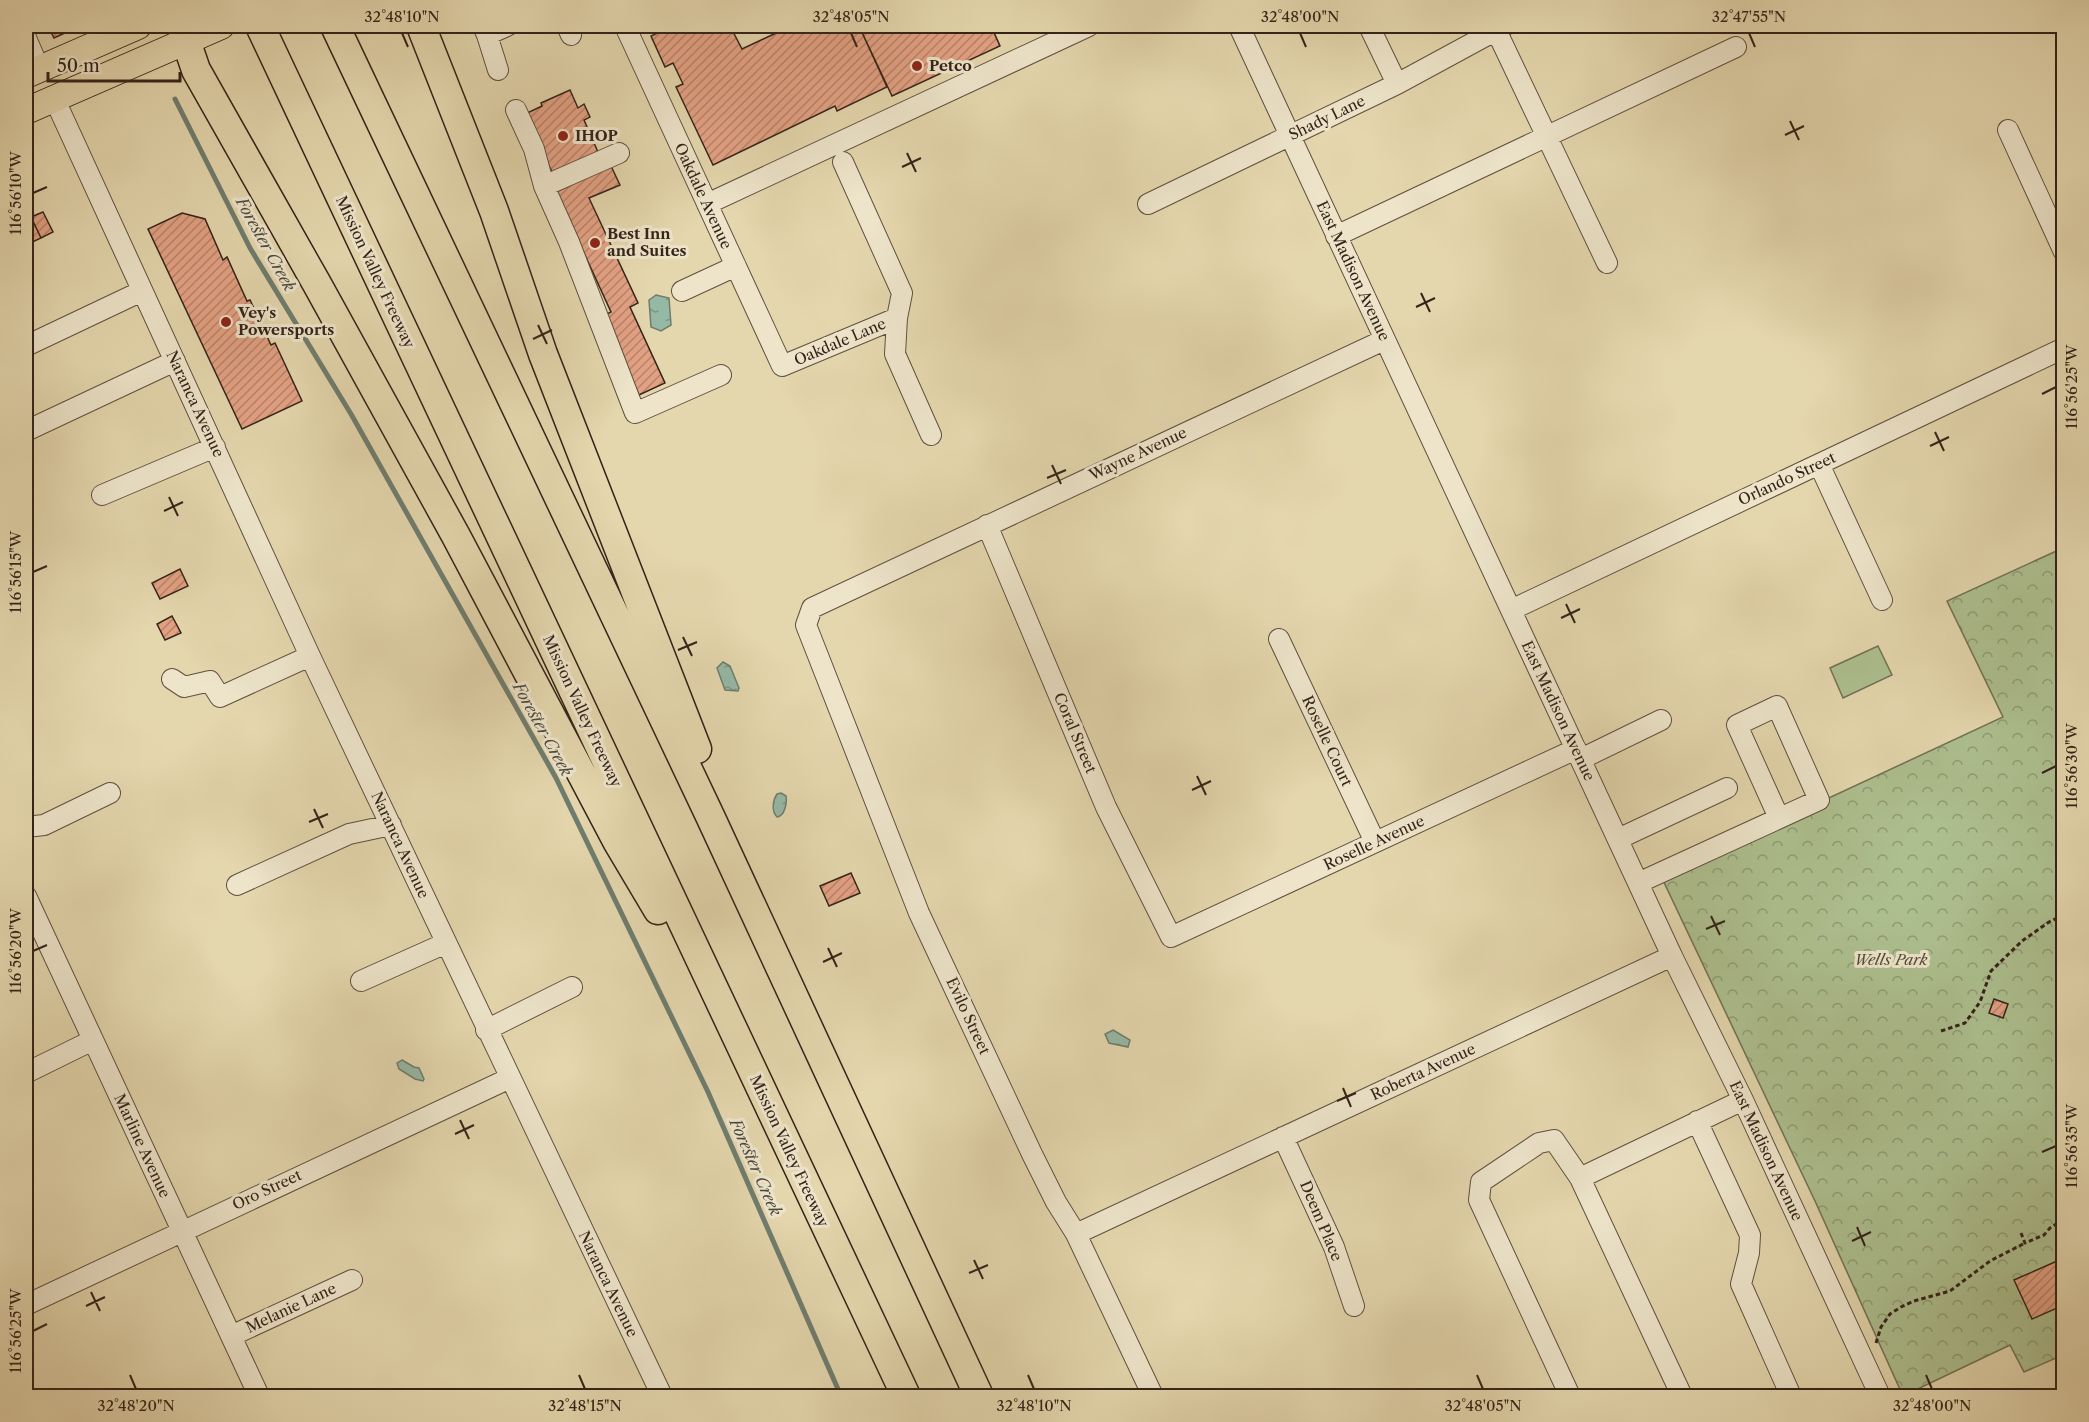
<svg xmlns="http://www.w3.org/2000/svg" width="2089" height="1422" font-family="'Libre Caslon Text',serif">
<defs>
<pattern id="park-crowns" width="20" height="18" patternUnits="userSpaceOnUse" patternTransform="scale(1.5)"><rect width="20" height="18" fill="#adbf8f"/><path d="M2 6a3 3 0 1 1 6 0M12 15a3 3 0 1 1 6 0" fill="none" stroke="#8e9b74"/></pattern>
<pattern id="water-ripples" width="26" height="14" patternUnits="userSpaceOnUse" patternTransform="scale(1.5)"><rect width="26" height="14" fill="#96b9a6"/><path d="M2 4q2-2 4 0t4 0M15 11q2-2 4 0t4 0" fill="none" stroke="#7b9686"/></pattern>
<pattern id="building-hatch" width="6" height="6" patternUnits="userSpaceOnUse" patternTransform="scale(1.5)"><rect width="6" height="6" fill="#e3a183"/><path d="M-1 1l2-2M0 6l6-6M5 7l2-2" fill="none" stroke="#b9836a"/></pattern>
</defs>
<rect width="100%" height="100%" fill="#e4d6ad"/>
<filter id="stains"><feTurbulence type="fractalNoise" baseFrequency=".00333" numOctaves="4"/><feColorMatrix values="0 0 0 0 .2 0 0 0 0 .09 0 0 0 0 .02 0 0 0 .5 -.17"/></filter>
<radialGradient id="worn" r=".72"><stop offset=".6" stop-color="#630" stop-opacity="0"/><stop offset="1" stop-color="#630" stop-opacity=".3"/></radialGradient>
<!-- grass -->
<path fill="#adbf8f" stroke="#707154" stroke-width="1.5" d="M1878,646L1892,675L1843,698L1830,668Z"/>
<!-- park -->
<path fill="url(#park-crowns)" stroke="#707154" stroke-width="1.5" d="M2063,548V1355L2024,1372L2010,1345L1903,1396L1815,1201L1661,876L2003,717L1947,601Z"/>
<!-- water -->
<path fill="url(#water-ripples)" stroke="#6f7d6e" stroke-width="1.5" d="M656,295L669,298L671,325L661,331L651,327L649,300Z
M723,662L730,666L739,688L738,691L725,690L717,668Z
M781,793L786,796C787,803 785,816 777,817C771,811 773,800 777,794Z
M1113,1030L1130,1040L1128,1047L1109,1043L1105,1034Z
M402,1060L414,1067L419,1068L424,1079L423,1081L415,1079L399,1069L397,1063Z"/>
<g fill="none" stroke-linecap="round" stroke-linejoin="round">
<!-- stream -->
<path stroke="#6f7d6e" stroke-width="5" d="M175,99L250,248L351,414L556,778L708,1092L841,1396"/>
</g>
<!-- building -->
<path fill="url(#building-hatch)" stroke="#342319" stroke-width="1.5" d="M48,26H80L54,38Z
M672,26H730L742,49L791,26H859L887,87L837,111L835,106L713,165L676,87L683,84L673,63L665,67L651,36Z
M859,26H991L1000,46L892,96Z
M570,90L578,108L584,104L590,117L584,120L598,152L552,172L525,114L542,106L541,103Z
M611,166L620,185L589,198L638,303L630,307L665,383L639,395L603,316L611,312L556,192Z
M43,212L53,232L41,238L31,217Z
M182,213L205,219L223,260L227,257L247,301L250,300L271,345L275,343L302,401L242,429L148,229Z
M31,217L41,238L26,245V220Z
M180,569L188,586L160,599L152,583Z
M172,616L181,633L165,640L157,624Z
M851,873L860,893L829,906L820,886Z
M1994,999L2008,1004L2003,1018L1989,1013Z
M2064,1258V1305L2032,1319L2014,1280Z"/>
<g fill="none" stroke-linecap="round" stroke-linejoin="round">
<!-- minor casing -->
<g stroke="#60503e" stroke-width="22">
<path id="minor" d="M483,26L487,35L507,26
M567,26L571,35
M625,26L782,366L897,318
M1239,26L1672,956L1743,1100L1880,1396
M1369,26L1397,84
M1496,30L1607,263
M487,35L498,70
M26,38L39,68
M54,98L310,656L662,1396
M516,110L534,149L544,186L569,242L635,413L721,375
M2008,130L2064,252
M843,162L902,293L897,318L895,354L931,435
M544,186L619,153
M707,204L1089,26
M1148,204L1397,84L1504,26
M1336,236L1736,47
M682,291L736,266
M26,346L142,291
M26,431L175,361
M1819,464L1882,600
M102,495L215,447
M987,525L1106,807L1171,937L1576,749
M1511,610L2064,348
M1279,639L1375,842
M172,679L184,687L210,681L220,697L310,656
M1581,759L1661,720
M26,827L44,825L110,793
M1618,839L1727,788
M1638,883L1819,800L1777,706L1737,725L1779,818
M237,885L349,834L391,825
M26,896L259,1396
M361,981L446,943
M486,1030L572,987
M26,1073L93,1040
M1697,1121L1750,1235L1749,1253L1741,1284L1791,1396
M1283,1137L1334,1247L1354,1306
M1580,1178L1743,1100
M1076,1234L1672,956
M26,1305L510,1078
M231,1336L352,1280
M1153,1396L1076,1234L1056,1202L1032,1154L919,913L806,625L812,608L1384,340
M1570,1396L1479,1200L1481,1182L1539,1143L1554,1140L1580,1178L1682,1396"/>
</g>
<!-- major casing -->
<g stroke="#342319" stroke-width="28">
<path id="major" d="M26,75L138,26
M26,111L221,26"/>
</g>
<!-- highway casing -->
<g stroke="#342319" stroke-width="31">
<path id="highway" d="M181,26L196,70L317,284L456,536L617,841L658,910
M260,26L906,1396
M335,26L710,816L979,1396
M421,26L494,211L543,354L697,749"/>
</g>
<!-- path -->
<path stroke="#342319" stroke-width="3" stroke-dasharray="4.5 3" stroke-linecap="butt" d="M1941,1031L1965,1023L1980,1002L1991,971L2022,941L2049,922L2064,915
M2021,1233L2025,1243L2044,1235L2050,1228L2064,1219
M1876,1343L1881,1327L1890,1314L1901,1307L1914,1301L1950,1291L1990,1261L2025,1243"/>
<!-- minor -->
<use href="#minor" stroke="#ede4ca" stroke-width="20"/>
<!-- major -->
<use href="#major" stroke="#e4d6ad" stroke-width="26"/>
<!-- highway -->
<use href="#highway" stroke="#e4d6ad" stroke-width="28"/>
</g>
<!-- ticks -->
<path fill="none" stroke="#342319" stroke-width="2" d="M402,33L408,47M851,33L857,47M1300,33L1306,47M1749,33L1755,47M1790,121L1799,140M1785,135L1804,126M907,153L916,172M902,167L921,158M33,193L47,187M1421,293L1430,312M1416,307L1435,298M538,325L547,344M533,339L552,330M2042,394L2056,387M1935,432L1944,451M1930,446L1949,437M1052,465L1061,484M1047,478L1066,470M169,497L178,516M164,511L183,502M33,572L47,566M1566,604L1575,623M1561,618L1580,609M683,637L692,656M678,650L697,642M2042,773L2056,766M1197,776L1206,795M1192,790L1211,781M314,809L323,828M309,822L328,814M1711,916L1720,935M1706,929L1725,921M828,948L837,967M33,951L47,945M823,962L842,953M1343,1088L1351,1107M1337,1101L1356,1093M460,1120L469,1139M455,1134L474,1125M2042,1152L2056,1146M1857,1227L1865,1246M1852,1241L1871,1232M974,1260L983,1279M969,1273L988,1265M91,1292L100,1311M86,1306L105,1297M33,1331L47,1324M130,1375L136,1389M579,1375L585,1389M1028,1375L1034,1389M1477,1375L1483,1389M1926,1375L1932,1389"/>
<!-- markers -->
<g fill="#8f2418" stroke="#ede4ca" stroke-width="2">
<circle cx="917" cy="66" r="6"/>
<circle cx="563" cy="136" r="6"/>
<circle cx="595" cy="243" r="6"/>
<circle cx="226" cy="322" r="6"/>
</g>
<g text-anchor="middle" stroke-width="6" stroke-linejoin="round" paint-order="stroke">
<!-- poi labels -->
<g font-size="15" font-weight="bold" fill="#342319" stroke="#ede4ca" text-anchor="start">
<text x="929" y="71">Petco</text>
<text x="575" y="141">IHOP</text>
<text x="607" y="239">Best Inn<tspan x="607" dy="17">and Suites</tspan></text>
<text x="238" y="318">Vey's<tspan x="238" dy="17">Powersports</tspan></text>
</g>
<!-- street labels -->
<g font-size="15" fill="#342319" stroke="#ede4ca">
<text transform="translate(1327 118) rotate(-26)" y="5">Shady Lane</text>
<text transform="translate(703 196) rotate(65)" y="5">Oakdale Avenue</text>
<text transform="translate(1353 271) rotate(65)" y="5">East Madison Avenue</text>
<text transform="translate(375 272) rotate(65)" y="5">Mission Valley Freeway</text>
<text transform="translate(840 342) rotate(-23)" y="5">Oakdale Lane</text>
<text transform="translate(195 404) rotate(65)" y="5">Naranca Avenue</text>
<text transform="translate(1138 454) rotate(-25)" y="5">Wayne Avenue</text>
<text transform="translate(1787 479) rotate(-25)" y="5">Orlando Street</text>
<text transform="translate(582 711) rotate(65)" y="5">Mission Valley Freeway</text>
<text transform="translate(1558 711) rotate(65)" y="5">East Madison Avenue</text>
<text transform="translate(1075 733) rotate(67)" y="5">Coral Street</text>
<text transform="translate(1327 741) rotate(65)" y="5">Roselle Court</text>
<text transform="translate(1374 843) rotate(-25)" y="5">Roselle Avenue</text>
<text transform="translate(400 845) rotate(65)" y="5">Naranca Avenue</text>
<text transform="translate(968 1016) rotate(65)" y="5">Evilo Street</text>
<text transform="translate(1423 1072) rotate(-25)" y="5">Roberta Avenue</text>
<text transform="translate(142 1146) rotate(65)" y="5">Marline Avenue</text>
<text transform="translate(789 1151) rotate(65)" y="5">Mission Valley Freeway</text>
<text transform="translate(1766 1151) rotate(65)" y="5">East Madison Avenue</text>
<text transform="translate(267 1190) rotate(-25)" y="5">Oro Street</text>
<text transform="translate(1321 1221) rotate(67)" y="5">Deem Place</text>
<text transform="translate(608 1284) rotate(64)" y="5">Naranca Avenue</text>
<text transform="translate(291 1308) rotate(-25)" y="5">Melanie Lane</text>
</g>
<!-- park labels -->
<g font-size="15" font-style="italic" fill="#524a36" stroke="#ede4ca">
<text x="1891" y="965">Wells Park</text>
</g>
<!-- water labels -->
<g font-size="16" font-style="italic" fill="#4c483c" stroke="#ede4ca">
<text transform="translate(266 244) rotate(61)" y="6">Forester Creek</text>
<text transform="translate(543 729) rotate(61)" y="6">Forester Creek</text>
<text transform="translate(756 1167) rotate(66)" y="6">Forester Creek</text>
</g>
</g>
<!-- margin -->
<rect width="2089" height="1422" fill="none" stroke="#e4d6ad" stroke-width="66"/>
<!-- scale -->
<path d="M48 72v9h132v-9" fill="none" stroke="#342319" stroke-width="3"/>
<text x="57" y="72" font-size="18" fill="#342319" stroke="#ede4ca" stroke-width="4.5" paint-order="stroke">50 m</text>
<rect x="33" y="33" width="2023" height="1356" fill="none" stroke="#342319" stroke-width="2"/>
<g font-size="15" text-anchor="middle" fill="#342319">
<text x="402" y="22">32°48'10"N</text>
<text x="851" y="22">32°48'05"N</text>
<text x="1300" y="22">32°48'00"N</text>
<text x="1749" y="22">32°47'55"N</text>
<text transform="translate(16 193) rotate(-90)" y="5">116°56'10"W</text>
<text transform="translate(2072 387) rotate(-90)" y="5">116°56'25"W</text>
<text transform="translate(16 572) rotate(-90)" y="5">116°56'15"W</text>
<text transform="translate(2072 766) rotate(-90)" y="5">116°56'30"W</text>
<text transform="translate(16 951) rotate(-90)" y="5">116°56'20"W</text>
<text transform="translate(2072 1146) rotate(-90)" y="5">116°56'35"W</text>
<text transform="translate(16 1331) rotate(-90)" y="5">116°56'25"W</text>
<text x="136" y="1411">32°48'20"N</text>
<text x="585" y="1411">32°48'15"N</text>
<text x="1034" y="1411">32°48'10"N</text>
<text x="1483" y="1411">32°48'05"N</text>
<text x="1932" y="1411">32°48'00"N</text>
</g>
<rect width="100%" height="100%" filter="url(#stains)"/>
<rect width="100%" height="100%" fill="url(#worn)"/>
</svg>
